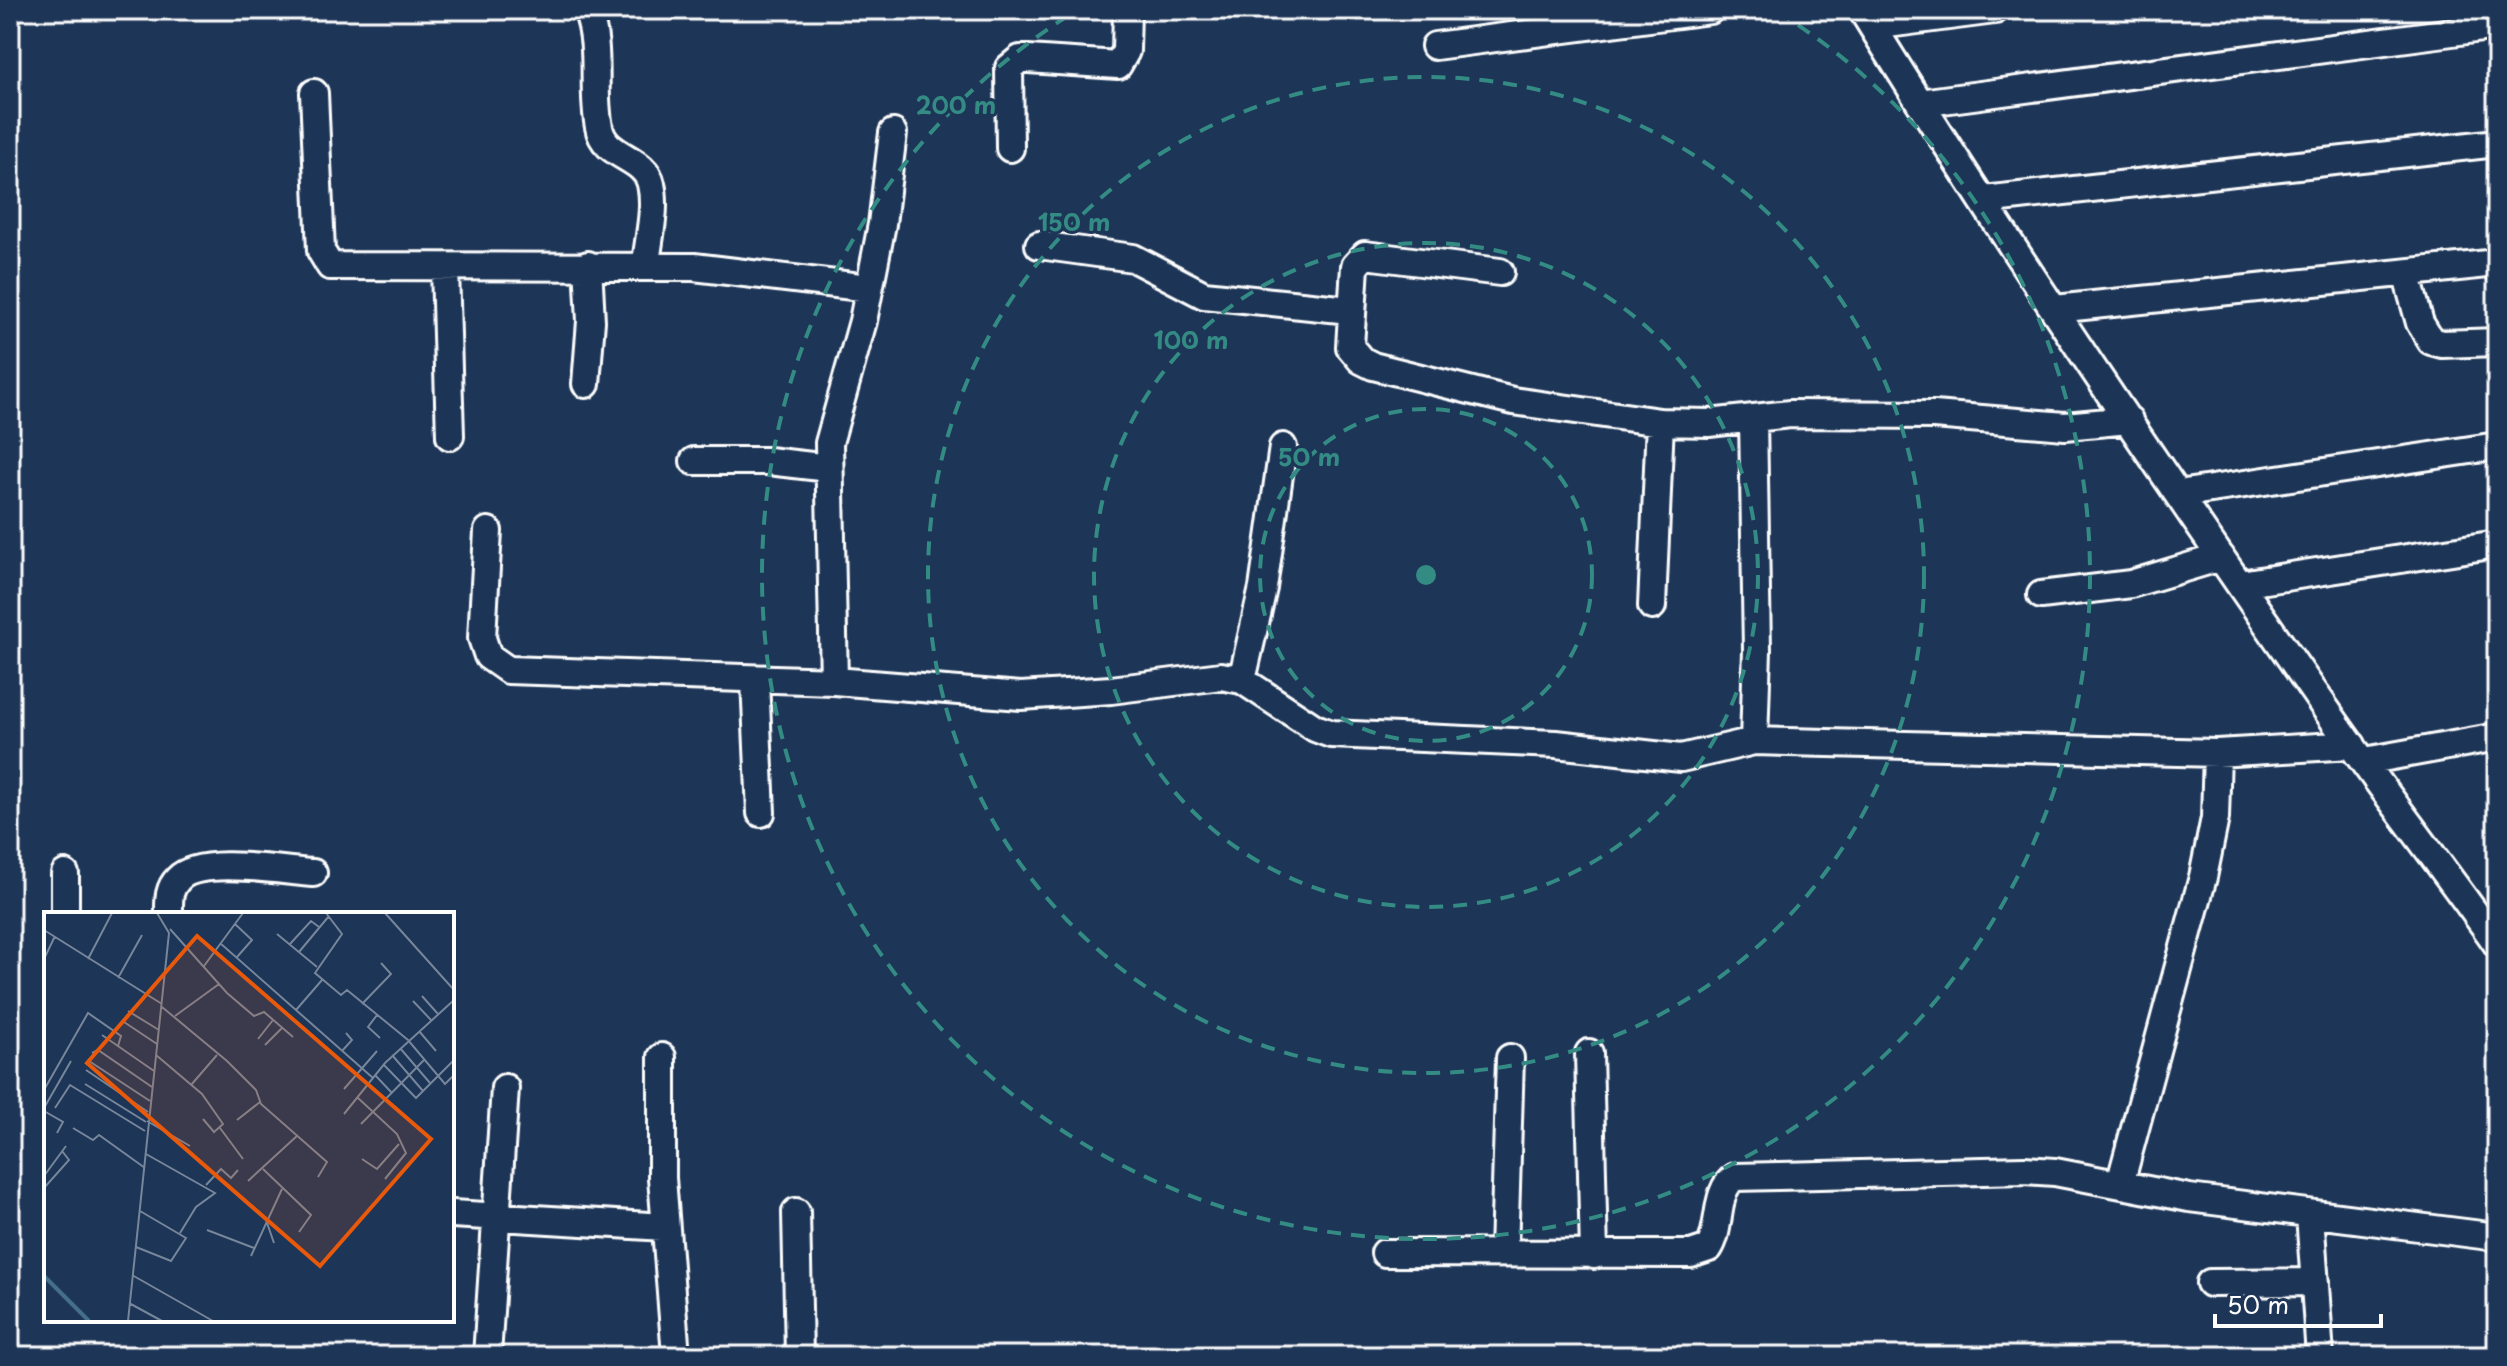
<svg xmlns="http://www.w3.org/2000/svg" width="2507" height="1366" font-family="'Playpen Sans',sans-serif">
<rect width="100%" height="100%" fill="#1d3557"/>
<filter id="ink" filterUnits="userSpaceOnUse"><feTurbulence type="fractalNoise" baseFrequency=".0125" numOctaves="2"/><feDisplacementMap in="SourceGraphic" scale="16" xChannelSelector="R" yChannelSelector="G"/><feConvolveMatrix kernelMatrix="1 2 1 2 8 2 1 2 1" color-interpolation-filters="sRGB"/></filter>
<g filter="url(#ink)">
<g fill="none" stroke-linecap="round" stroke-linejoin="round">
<!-- minor casing -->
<g stroke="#fff" stroke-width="32">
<path id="minor" d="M587,10C602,48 591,89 599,127C604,158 645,156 651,184C657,209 648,240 646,265
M1862,10C2012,253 2173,490 2337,725C2389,799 2445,870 2497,944
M1872,26L1995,10
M1435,46L1710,10
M314,93L321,251L330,266L694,267L869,288
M1920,103L2497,26
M1010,148L1009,68L1020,59H1028L1118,65L1126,51L1127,10
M1984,200L2497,143
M1039,245L1133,258L1204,295L1350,310
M445,268L450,436
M1500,272L1365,255L1355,266L1350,347L1361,360L1373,366L1513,401L1660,422L1709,423L1790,414L1934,415L2065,426L2129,420
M2406,273L2420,323L2431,341L2442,344L2497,342
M2055,309L2497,263
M586,384L591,321L588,265
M1753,419L1757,650L1754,741
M694,461H768L829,468
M2178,494L2497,446
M488,531L482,638L488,656L508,670L834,681L1021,696L1111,690L1221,676L1242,680L1315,728L1331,734L1556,744L1681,758L1754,741L2217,753L2352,745
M2240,584L2497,544
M2041,595L2131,584L2221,557
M1652,606L1660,422
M755,680L761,813
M1242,680L1263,588L1283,447
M834,681L829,443L863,321L882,224L893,133
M2365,761L2497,737
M65,914V874
M169,914C169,901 168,889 178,879C199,856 282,871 313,873
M1589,1053L1594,1255
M662,1057V1178L676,1356
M2120,1184L2203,877L2215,818L2217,753
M796,1212L799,1356
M452,1214L665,1227
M2310,1215L2320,1356
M1504,1252L1510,1058
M1385,1253L1691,1254L1709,1248C1722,1228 1714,1190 1735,1177L2024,1170L2055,1172L2189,1198L2497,1237
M2210,1283L2315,1282
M487,1356L505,1088"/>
</g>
<!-- minor -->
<use href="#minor" stroke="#1d3557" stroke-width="26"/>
</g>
</g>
<!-- distance rings -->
<g fill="none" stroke="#338b84" stroke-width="4" stroke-dasharray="14 10">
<circle cx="1426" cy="575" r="166"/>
<circle cx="1426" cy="575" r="332"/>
<circle cx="1426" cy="575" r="498"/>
<path d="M1778 12A664 664 0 1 1 1074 12"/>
</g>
<!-- overview -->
<g transform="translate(44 912)">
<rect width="410" height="410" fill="#1d3557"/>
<path fill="none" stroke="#446e8b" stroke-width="4" d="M0,364L45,409"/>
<path fill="none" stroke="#77869a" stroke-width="2" d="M282,1L298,22L271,61L297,83L303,78L364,128L401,172L410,163M341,1L410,78M191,12L208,28L193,45M126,17L183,81L210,104L220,100L249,125M0,18L118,92M233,22L273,55M176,31L329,166M246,32L267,9L275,15M255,40L285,4M0,47L11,24M44,47L68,1M160,54L199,1M74,66L98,23M378,84L394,102M369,89L387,108M318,92L347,62L337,51M118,95L183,149L212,178L217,192L283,250L274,265M252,98L278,68M84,99L115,118M333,103L324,115L336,126M131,104L175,72M80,110L113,132M375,119L392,139M58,123L110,159M214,127L229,108M221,133L238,116M356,136L386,171M298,139L308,128L302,121M48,141L54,138L108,175M112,143L158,182L179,212L170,220L159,207M348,143L379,179M45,149L106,189M340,153L372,186L410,148M42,158L104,200M331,163L348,181M41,172L102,210M147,173L173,143M300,177L333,139M0,178L44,101L77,124L74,134M314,186L353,222L362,241L341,267M0,196L27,149M11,196L26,173L101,219M0,199L19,210L13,221M300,202L341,151L410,88M193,208L216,190M103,209L146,234M317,212L381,147M29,216L49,228L55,223L101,256M176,216L199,247M102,242L171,281L152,295L136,321M318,247L333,257L355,232M219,257L267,303L255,320M0,264L22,234M204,269L254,223M162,273L177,257L187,266L194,258M0,276L25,248L18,239M222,308L230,331M163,318L210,336M92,335L127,349L142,326L96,299M207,344L238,277M88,363L169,409M85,391L118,409M84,409L125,21L113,1"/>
<path fill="#e8590c" fill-opacity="0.15" stroke="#e8590c" stroke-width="4" d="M153,24L387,227L276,354L43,151Z"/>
<rect width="410" height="410" fill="none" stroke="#fff" stroke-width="4"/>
</g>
<circle cx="1426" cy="575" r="12" fill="#338b84" stroke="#1d3557" stroke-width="4"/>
<g font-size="24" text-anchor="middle" font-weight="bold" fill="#338b84" stroke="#1d3557" stroke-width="6" stroke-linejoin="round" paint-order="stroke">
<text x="956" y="114">200 m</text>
<text x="1074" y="231">150 m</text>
<text x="1191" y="349">100 m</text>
<text x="1309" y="466">50 m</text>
</g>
<!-- margin -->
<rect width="2507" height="1366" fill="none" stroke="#1d3557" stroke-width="40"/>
<rect x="20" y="20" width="2467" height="1326" fill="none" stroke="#fff" stroke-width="3" filter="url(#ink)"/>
<!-- scale -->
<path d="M2215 1314v12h166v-12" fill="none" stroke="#ffffff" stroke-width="4"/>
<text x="2227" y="1314" font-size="24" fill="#ffffff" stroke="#1d3557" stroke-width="6" paint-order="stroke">50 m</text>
</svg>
